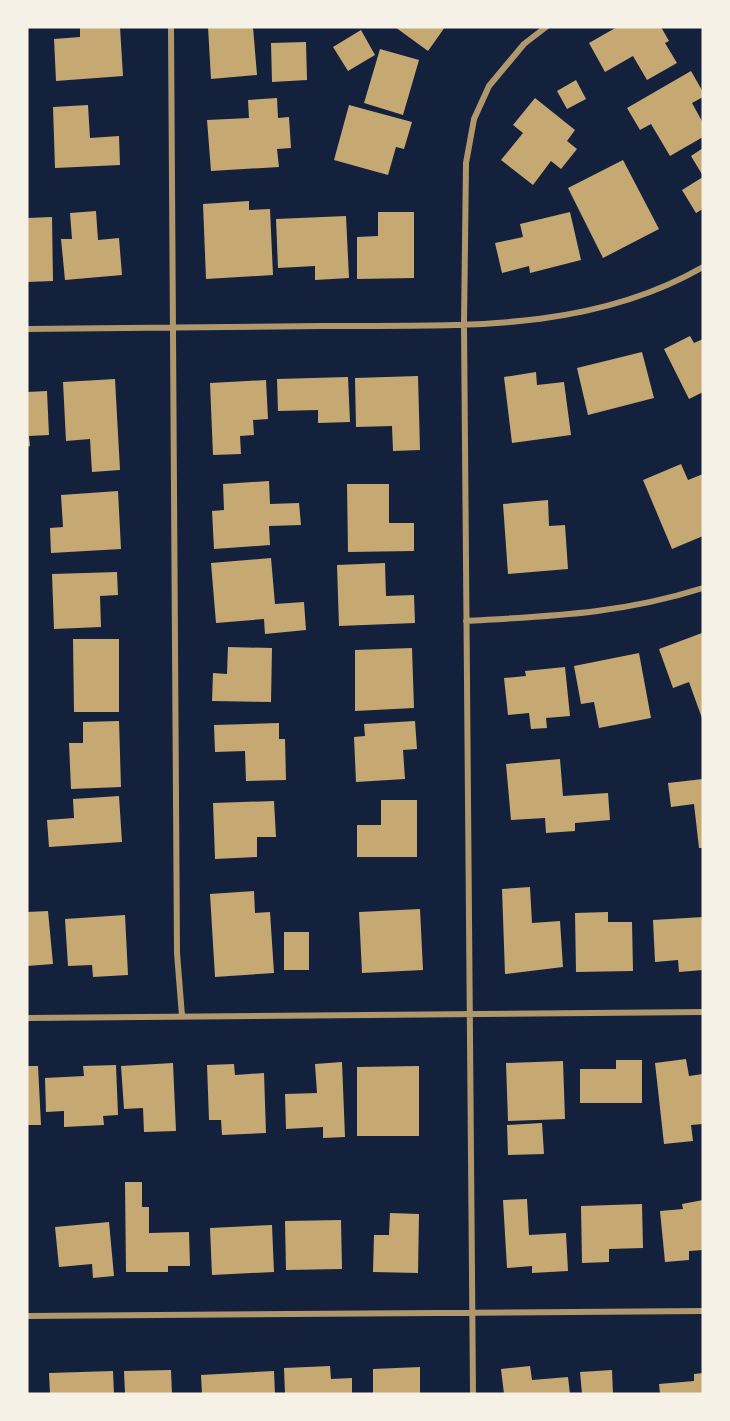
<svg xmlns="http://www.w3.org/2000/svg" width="730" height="1421" font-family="'Public Sans',sans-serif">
<rect width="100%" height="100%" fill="#14213d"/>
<!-- building -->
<path fill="#c6a872" d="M80,27H120L123,76L56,81L54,39L80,37Z
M208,27H253L257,75L211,79Z
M395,27H445L428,51Z
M617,27H661L669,41L665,43L677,63L647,80L633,56L605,72L589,43Z
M361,30L375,55L348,71L333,47Z
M306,42L307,80L272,82L271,43Z
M380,49L419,60L403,115L364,103Z
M691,71L703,92V97L692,103L703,123V137L670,156L651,124L640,130L627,108Z
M576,80L586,99L567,109L557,91Z
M277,98L278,118L289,117L291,148L277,149L279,167L211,171L207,120L249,118L248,100Z
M535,98L575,130L567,141L577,149L561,169L551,161L533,185L501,160L523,133L513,125Z
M88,105L90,138L119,136L120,165L55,168L53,107Z
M349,105L412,122L404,149L396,147L388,175L334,160Z
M703,148V176L691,156Z
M623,160L659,229L603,258L568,188Z
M703,177V209L696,213L682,190Z
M249,201V210L270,209L273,275L206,279L203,204Z
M96,211L98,240L119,238L122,275L65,280L61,239H72L70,213Z
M378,212H414V278L357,279V237L378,236Z
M570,212L581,260L530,273L529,266L502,273L495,243L523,237L520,224Z
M346,216L349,278L315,280V266L278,268L276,219Z
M52,217L53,281L27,282V218Z
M690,336L694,343L703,339V392L689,399L664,349Z
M642,352L654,398L588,415L577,368Z
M536,372L537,385L564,382L571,435L512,443L504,377Z
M418,376L420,450L393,451L392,426L356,427L355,378Z
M348,377L350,422L318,423V410L278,411L277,379Z
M115,379L120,470L92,472L90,439L66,441L63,382Z
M266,380L268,419L253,420L254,435L240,436L241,454L213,455L210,383Z
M47,391L49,435L29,436L30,446L27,447V392Z
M681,464L688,480L703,474V536L672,549L643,480Z
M269,481L270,504L299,503L301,525L269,526L270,545L214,549L212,511L224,510L223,484Z
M347,484H389V523H414V551L348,552Z
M118,491L121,549L51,553L50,528L63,527L61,495Z
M548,500L549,526L565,525L568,569L508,574L503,504Z
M271,558L275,604L304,602L306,630L265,634L264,619L216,623L211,563Z
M385,563L386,596L414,595L415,623L339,626L337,565Z
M117,572L118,595L100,596L101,627L54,629L52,574Z
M702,633L703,636V721L689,682L673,688L659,649Z
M73,639H119V712H74Z
M228,647L272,648L271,702L212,701L213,673L227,674Z
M412,648L414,708L355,711V650Z
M639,653L651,718L599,728L594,702L581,704L574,666Z
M565,667L570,716L546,718L547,728L531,729L529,713L508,715L504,678L526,676L525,671Z
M119,721L121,787L71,789L69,743H83V722Z
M415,721L417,749L403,750L405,779L356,782L354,737L365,736L364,724Z
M279,723V739H285L286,780L246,781L245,751L215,752L214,725Z
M560,759L563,796L608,793L610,820L575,823V831L546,833L545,818L511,820L506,764Z
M703,779V848H699L694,804L671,807L668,783Z
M119,796L122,842L49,847L47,820L74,818L73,799Z
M381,800H417V857H357V825H381Z
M274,801L276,837H257V857L215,859L213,803Z
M530,887L532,923L560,921L563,967L505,974L502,889Z
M254,891L255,913L270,912L274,973L215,977L210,894Z
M420,909L423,970L362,973L359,912Z
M48,911L53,964L27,966V912Z
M608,912V922H632L633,971L576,972L575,913Z
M125,915L128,975L93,977L92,965L68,966L65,919Z
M703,917V970L679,972L678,960L655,962L653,920Z
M284,932H309V970H284Z
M686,1059L689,1076L703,1074V1124L691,1125L693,1141L664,1144L655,1063Z
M616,1060H642V1103H580V1069H616Z
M563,1061L565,1119L508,1121L506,1063Z
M342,1062L345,1137L323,1138V1127L286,1129L285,1094L317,1093L315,1064Z
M173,1063L176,1131L144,1132L143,1108L124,1109L121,1066Z
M234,1064L235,1075L264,1073L266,1133L222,1135L221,1120H209L207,1065Z
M116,1065L118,1115L103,1116L104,1125L64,1127V1111L46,1112L45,1078L84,1076L83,1066Z
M27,1066H38L41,1125H27Z
M419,1066V1136H357V1067Z
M542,1123L544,1154L508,1155L507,1125Z
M125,1182H142V1207H149V1233L189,1232L190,1266H168V1272H126Z
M527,1199L529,1235L566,1233L568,1271L532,1273V1266L507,1268L503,1200Z
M703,1200V1250L689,1251V1260L665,1262L660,1211L683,1209L682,1204Z
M642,1204L643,1248L609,1249V1262L582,1263L581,1206Z
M390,1213L419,1214L418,1273L373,1272L374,1235H389Z
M341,1220L342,1269L286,1270L285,1221Z
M109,1222L114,1276L93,1278L92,1264L59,1267L55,1227Z
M272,1225L274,1272L212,1275L210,1228Z
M330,1366L331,1379L352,1378V1394H285L284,1368Z
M530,1366L532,1380L568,1377L570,1394H504L501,1369Z
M420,1367V1394H373V1369Z
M171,1370L172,1394H125L124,1371Z
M612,1370L613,1394H582L580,1372Z
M113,1371L114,1394H50L49,1373Z
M274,1371L275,1394H202L201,1375Z
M703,1373V1394H660L659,1384L694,1381V1374Z"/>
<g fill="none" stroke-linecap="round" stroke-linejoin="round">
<!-- minor -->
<path stroke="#b1986c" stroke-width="6" d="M171,27L177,953L182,1016
M27,329C125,328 224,327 322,326C452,325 587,334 703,267
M466,621C551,616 621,614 703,588
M27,1018L703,1012
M27,1316L703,1311
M473,1394L464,325L466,163L474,119L489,86L524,44L546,27"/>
</g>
<!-- border -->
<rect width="730" height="1421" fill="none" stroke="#f6f1e7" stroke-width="57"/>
</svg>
